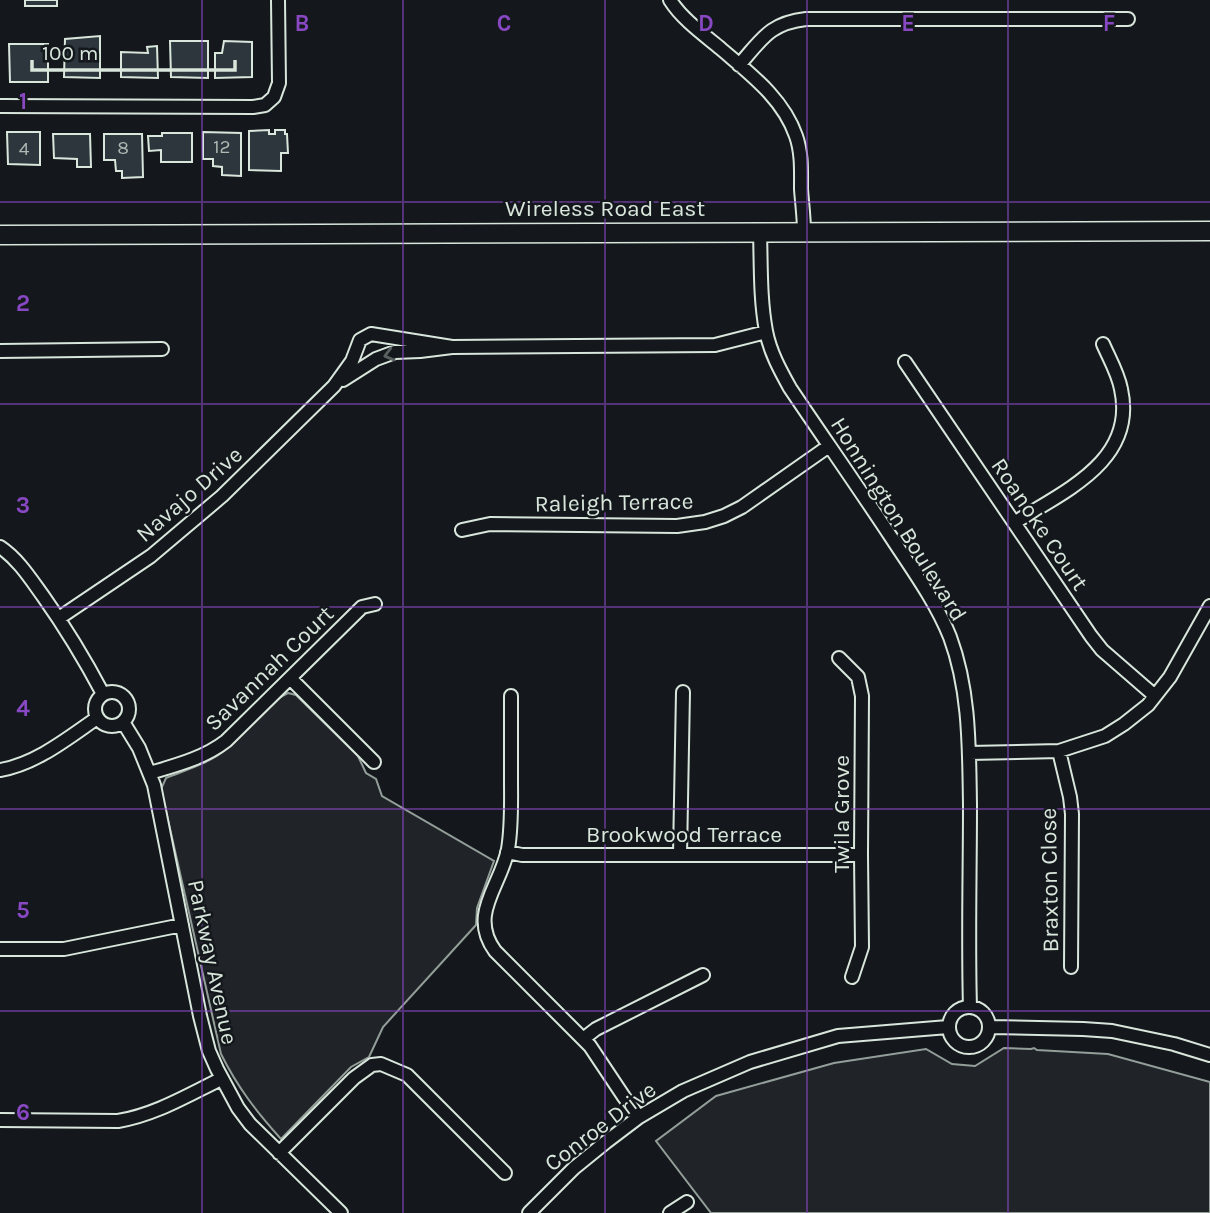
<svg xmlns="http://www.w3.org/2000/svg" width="1210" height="1213" font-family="Karla,sans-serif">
<rect width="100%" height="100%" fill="#14181c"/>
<!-- green -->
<path fill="#202428" stroke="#939e99" stroke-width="2" d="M288,693L296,695L358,756L366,773L376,779L382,796L494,861L477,908L476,925L383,1027L369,1057L351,1067L281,1139C256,1111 238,1088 221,1054L161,789L166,778C184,771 212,762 226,749C246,730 263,705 288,693Z
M1004,1048L1031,1049L1034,1048L1037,1050L1108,1054L1210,1082V1213H711L656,1141L716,1096L834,1063L926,1049L952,1064L975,1066Z"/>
<!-- building -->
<path fill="#2c363c" stroke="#d8e6dc" stroke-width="2" d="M25,0H57V6H25Z
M100,36V78L64,77L65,39Z
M170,41H208V78L171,77Z
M224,41L252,42V77L215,78V53H222Z
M9,44H48V82H10Z
M157,46L158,78L121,77V52L148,53L147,47Z
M269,130V134H275V130H285V134H287L288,153H281V171L249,170V131Z
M7,132H40V165L8,164Z
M203,132L241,133V176L222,175V167L213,166V159H203Z
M162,133H192V162H161V150L149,151L148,136H162Z
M53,134H90L91,167H77V159L54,158Z
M104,134H142L143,177L122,178V171H116L115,160H104Z"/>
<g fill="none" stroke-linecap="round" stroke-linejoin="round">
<!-- street casing -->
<g stroke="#d8e6dc" stroke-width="16">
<path id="street" d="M670,0C682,19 703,34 720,48C749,73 783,98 796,136C802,153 801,171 801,189C802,203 804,217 804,232
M739,65C762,39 770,23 806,19H1128
M0,106L253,107L265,105L274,97L279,83L278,0
M760,232C761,265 760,299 766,331C770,352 780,370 790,388C823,437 858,487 891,537C912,569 936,602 950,637C970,691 969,748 970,805C970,872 968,939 970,1007
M0,351L162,349
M905,362L1091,636L1102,650L1155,696
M343,380L376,359L395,352L420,351L452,347L715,345L766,332
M1014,523C1064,491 1137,461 1121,389C1118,373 1109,358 1103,344
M462,530L490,524L677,526L705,522L724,516L742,507L829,446
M0,547C18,559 30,578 43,596C65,627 85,660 103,694
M59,618L151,556L222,496L334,386L352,361L360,340L371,334L452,347
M839,658L858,677L862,696L861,855L862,947L852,977
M290,678L374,762
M95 709a17 17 0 1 1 34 0a17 17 0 1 1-34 0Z
M511,696C511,724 511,751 511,778C511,802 512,826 508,849C501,886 468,914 495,951L590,1046L624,1097L639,1117
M123,722L139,748L154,785L200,1016L209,1051L217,1069L238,1108L250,1124L341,1213
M1059,751L1070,797L1072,814L1071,967
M969,753L1059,751L1105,736L1124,724L1148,705L1170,677L1210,606
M0,770C36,764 68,738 97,718
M150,773C177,765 204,758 226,741L362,607L375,604
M507,852L522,855H861
M680,855L683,692
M0,949H64L182,925
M949 1027a20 20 0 1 1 40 0a20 20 0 1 1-40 0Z
M989,1027L1083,1029L1112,1031L1174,1044L1210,1055
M583,1039L596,1029L703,975
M0,1120L118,1121C155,1115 188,1095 221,1079
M279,1153L354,1078L372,1065L381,1064L407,1075L505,1173
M529,1213L574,1168L606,1142L639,1117L683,1091L750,1062L838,1036L948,1027
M670,1213L687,1202"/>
</g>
<!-- secondary casing -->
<g stroke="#d8e6dc" stroke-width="21">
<path id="secondary" d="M0,235L1210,231"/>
</g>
<!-- street -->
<use href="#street" stroke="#14181c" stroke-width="12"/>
<!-- secondary -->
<use href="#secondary" stroke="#14181c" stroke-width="18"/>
</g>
<!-- one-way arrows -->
<defs><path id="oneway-chevron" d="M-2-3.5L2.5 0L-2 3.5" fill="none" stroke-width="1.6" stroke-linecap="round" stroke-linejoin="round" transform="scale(1.75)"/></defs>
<use stroke="#59605f" href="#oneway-chevron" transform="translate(389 355) rotate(165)"/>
<!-- grid -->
<path fill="none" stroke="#8948c3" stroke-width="2" stroke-opacity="0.55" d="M202,0V1213M403,0V1213M605,0V1213M807,0V1213M1008,0V1213M0,202H1210M0,404H1210M0,607H1210M0,809H1210M0,1011H1210"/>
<g text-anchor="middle" stroke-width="5" stroke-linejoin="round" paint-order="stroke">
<!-- number labels -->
<g font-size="19" fill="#adbab4">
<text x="222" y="153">12</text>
<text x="123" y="154">8</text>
<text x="24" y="155">4</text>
</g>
<!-- street labels -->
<g font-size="23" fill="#d8e6dc" stroke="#14181c">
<text x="605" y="216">Wireless Road East</text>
<text transform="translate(189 494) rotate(-41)" y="8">Navajo Drive</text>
<text transform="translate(614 502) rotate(-1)" y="8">Raleigh Terrace</text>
<text transform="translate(899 519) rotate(58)" y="8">Honnington Boulevard</text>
<text transform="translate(1040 524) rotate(56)" y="8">Roanoke Court</text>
<text transform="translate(269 668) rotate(-44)" y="8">Savannah Court</text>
<text transform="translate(841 814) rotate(-90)" y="8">Twila Grove</text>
<text x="684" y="842">Brookwood Terrace</text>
<text transform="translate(1049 880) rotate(-91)" y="8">Braxton Close</text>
<text transform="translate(213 962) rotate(78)" y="8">Parkway Avenue</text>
<text transform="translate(600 1126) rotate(-37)" y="8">Conroe Drive</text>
</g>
</g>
<g font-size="23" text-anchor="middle" font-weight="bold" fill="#8948c3" stroke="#14181c" stroke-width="5" stroke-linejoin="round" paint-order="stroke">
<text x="302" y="31">B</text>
<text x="504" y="31">C</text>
<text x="706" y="31">D</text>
<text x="908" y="31">E</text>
<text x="1109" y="31">F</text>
<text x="23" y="109">1</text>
<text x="23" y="311">2</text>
<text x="23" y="513">3</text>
<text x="23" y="716">4</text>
<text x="23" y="918">5</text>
<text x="23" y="1120">6</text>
</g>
<!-- scale -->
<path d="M32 60v10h203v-10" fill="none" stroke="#d8e6dc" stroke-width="3.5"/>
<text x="42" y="60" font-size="21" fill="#d8e6dc" stroke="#14181c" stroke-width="5" paint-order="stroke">100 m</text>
</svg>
